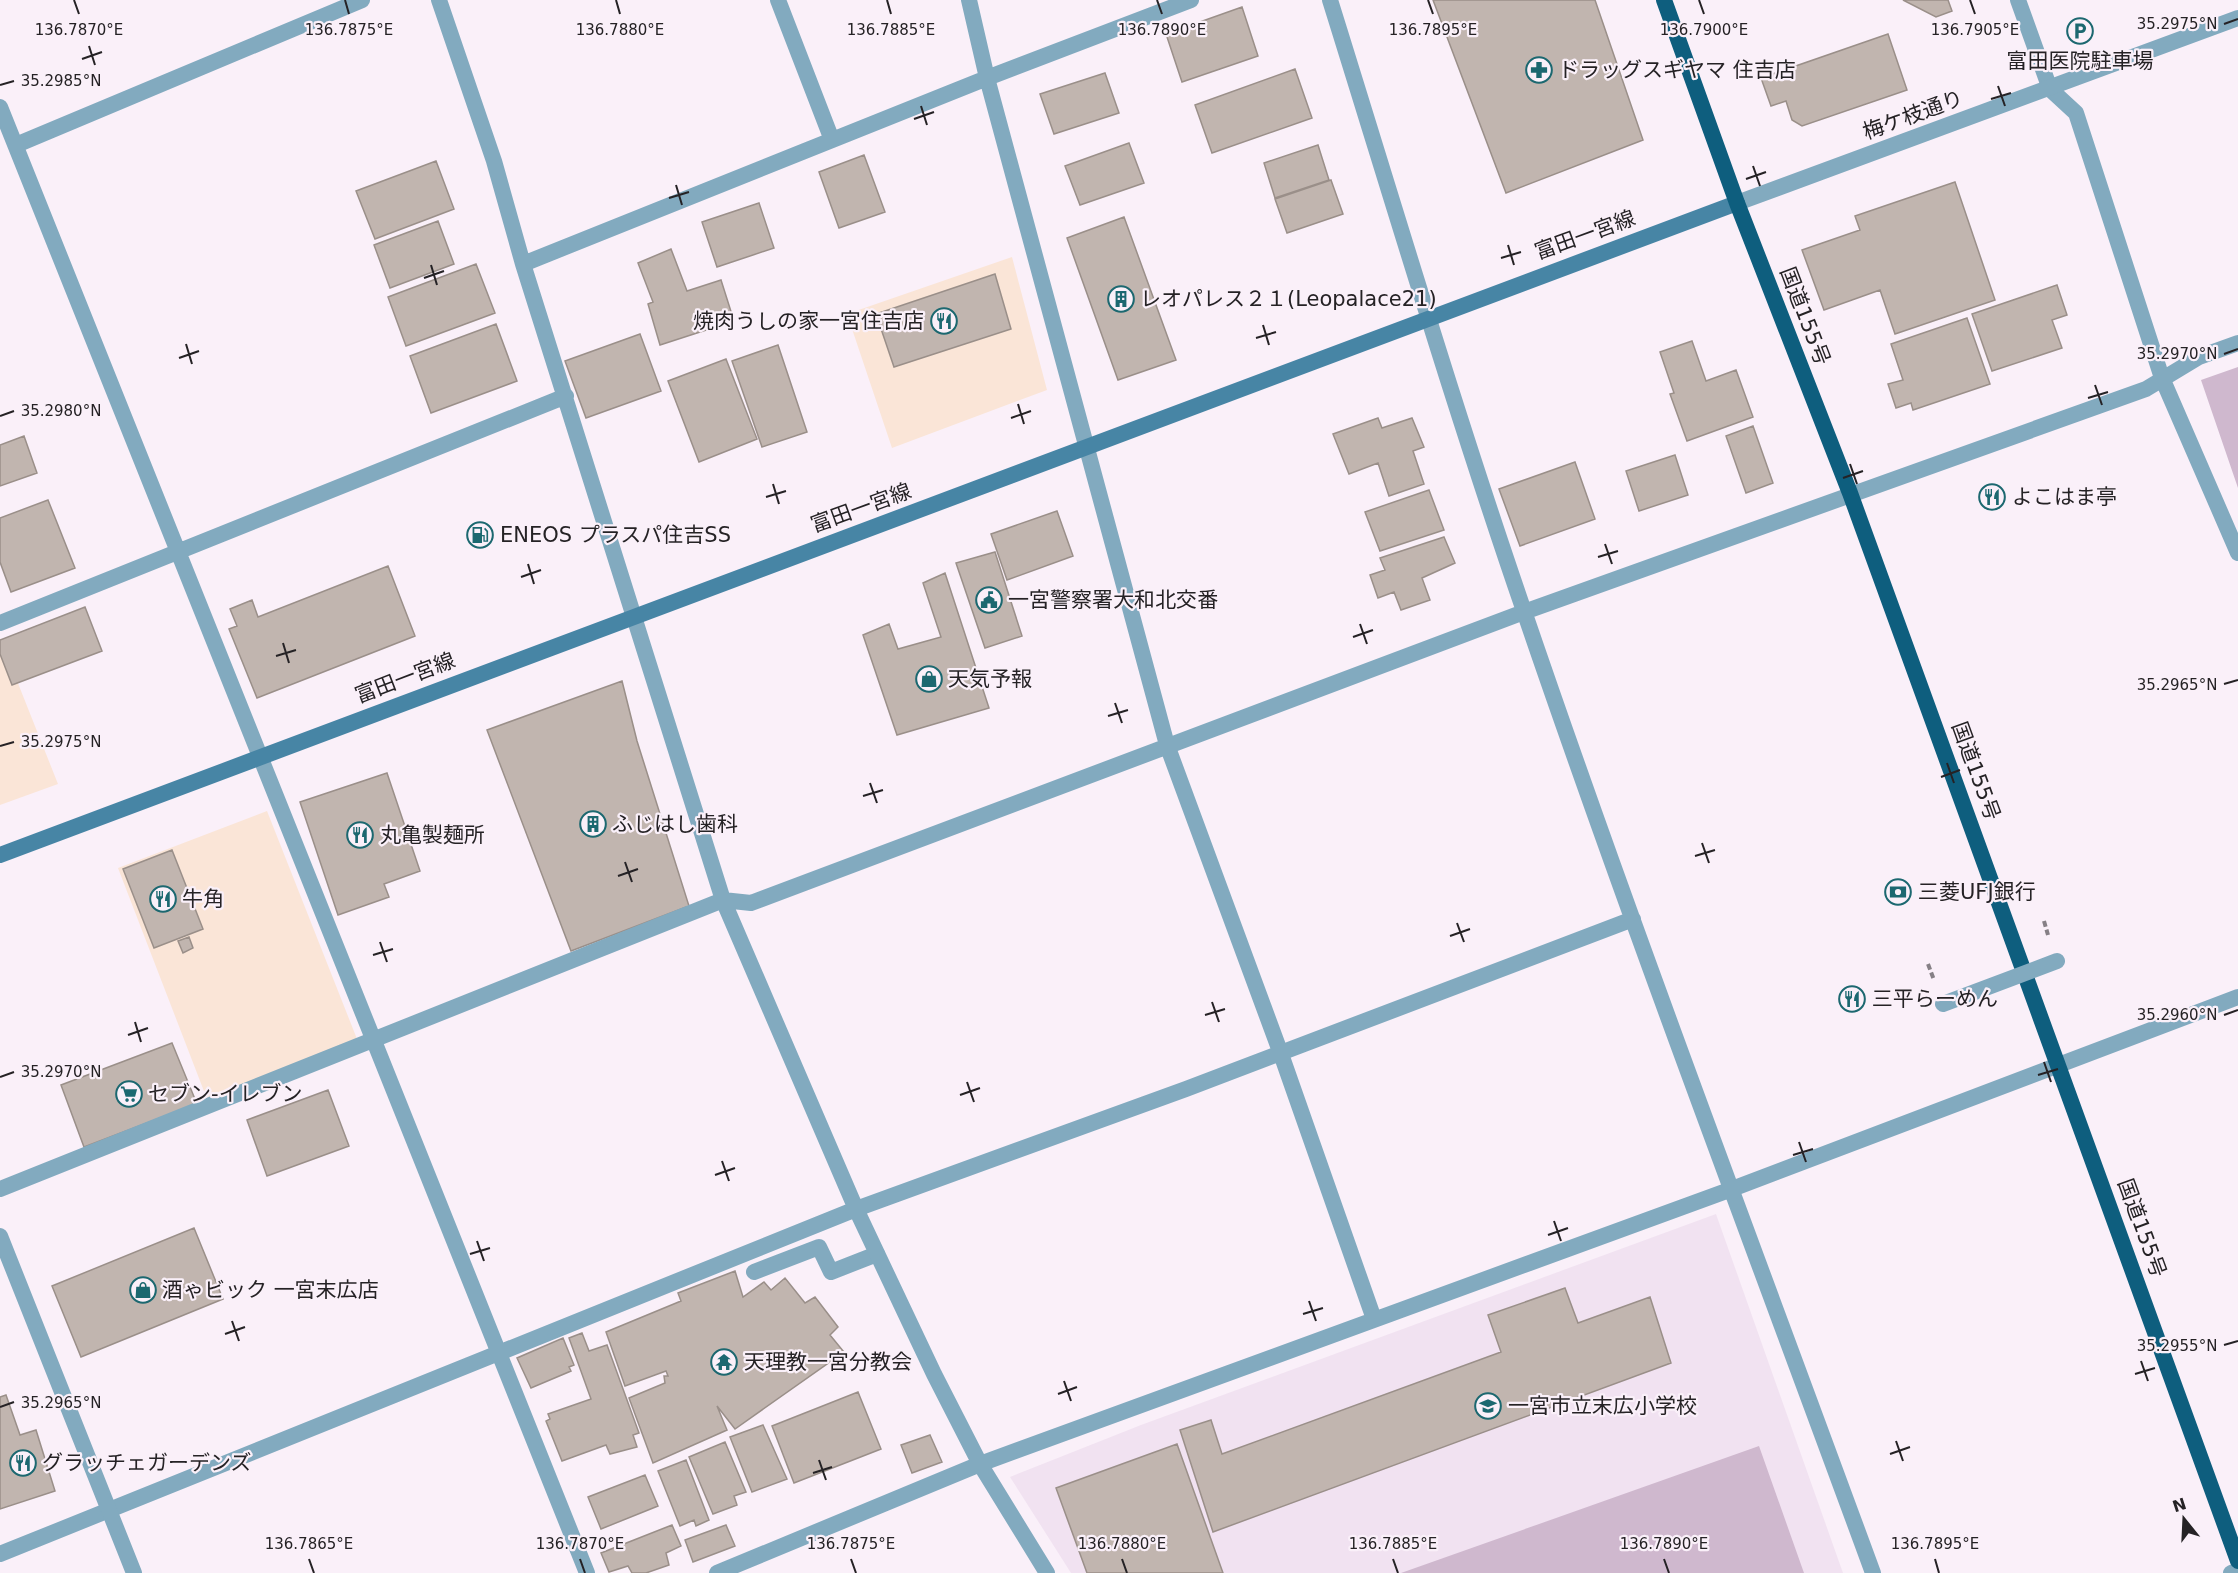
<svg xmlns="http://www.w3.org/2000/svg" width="2238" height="1573" font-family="'DejaVu Sans','Noto Sans JP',sans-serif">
<rect width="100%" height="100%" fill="#faf0f9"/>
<!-- commercial -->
<path fill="#fae5d7" d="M1012,257L1047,390L892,448L847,314Z
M0,638L58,784L0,805Z
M267,811L357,1039L207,1099L118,868Z"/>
<!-- built -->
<path fill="#f1e2f1" d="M1716,1214L1843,1573H1071L1010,1477L1141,1425Z"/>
<!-- green -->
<path fill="#cfb8ce" d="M2238,367V488L2201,380Z
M1759,1446L1804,1573H1401Z"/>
<!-- building -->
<path fill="#c1b5af" stroke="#9a8f89" stroke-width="1.5" d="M1433,0H1595L1643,140L1506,193Z
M1903,0H1948L1952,11L1936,17Z
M1242,7L1258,56L1182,82L1166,34Z
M1888,34L1907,90L1802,126L1792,120L1786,101L1771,106L1761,78Z
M1295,69L1312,118L1212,153L1195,105Z
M1105,73L1119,113L1054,134L1040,94Z
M1129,143L1144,183L1080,205L1065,166Z
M1318,145L1329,180L1275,198L1264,163Z
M864,155L885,212L839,228L819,172Z
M436,161L454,209L375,239L356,191Z
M1331,180L1343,214L1287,233L1275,199Z
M1955,182L1995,300L1895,334L1880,290L1824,310L1802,250L1860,230L1855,216Z
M759,203L774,248L717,267L702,222Z
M1124,217L1176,360L1118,380L1067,238Z
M438,221L454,264L390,288L374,245Z
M671,249L687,291L721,280L734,321L660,345L648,304L653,302L638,263Z
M476,264L495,313L406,346L388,297Z
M995,274L1011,329L894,367L876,314Z
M2057,285L2067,315L2052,320L2062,348L1992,371L1972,314Z
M1967,318L1990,384L1913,410L1911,403L1896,408L1888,384L1903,380L1891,344Z
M496,324L517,381L431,413L410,356Z
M640,334L661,391L586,418L565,361Z
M1692,341L1706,381L1736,370L1753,417L1687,441L1670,394L1674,393L1660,352Z
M778,345L807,432L762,447L732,361Z
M726,359L757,439L699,462L668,381Z
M1378,418L1382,428L1412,418L1424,447L1413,451L1424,484L1389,496L1378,463L1349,474L1333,434Z
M1753,426L1773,483L1746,493L1726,436Z
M24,436L37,473L0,486V445Z
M1675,455L1688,495L1639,511L1626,471Z
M1575,462L1595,519L1520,546L1499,489Z
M1429,490L1444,530L1380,551L1365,512Z
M48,500L75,568L11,592L0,562V518Z
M1057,511L1073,556L1007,580L991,534Z
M1444,537L1455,563L1422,578L1430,600L1401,610L1394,592L1378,598L1370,575L1385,570L1380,558Z
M995,552L1022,636L985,648L956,563Z
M388,566L415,636L257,698L229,629L237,626L230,609L252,600L258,617Z
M945,573L989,708L897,735L863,635L889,624L898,649L941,637L923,583Z
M85,607L102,651L12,685L0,654V640Z
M622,681L637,741L689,906L571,951L487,730Z
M387,773L420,871L384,884L389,897L338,915L300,802Z
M172,850L203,929L154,948L123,869Z
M189,937L193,948L183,953L178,941Z
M172,1043L197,1104L84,1147L61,1085Z
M328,1090L349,1146L267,1176L247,1120Z
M194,1228L223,1299L81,1357L52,1286Z
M735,1271L743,1297L764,1282L771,1290L785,1278L805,1303L815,1297L838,1327L830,1335L844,1352L735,1429L717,1406L727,1430L653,1463L629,1398L665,1383L664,1376H668L666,1371L625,1386L606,1332L681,1301L678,1293Z
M1565,1288L1578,1323L1650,1297L1671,1363L1213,1532L1180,1430L1211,1420L1222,1454L1501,1352L1488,1315Z
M582,1333L589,1351L607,1345L639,1433L633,1435L637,1447L610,1454L606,1445L562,1461L546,1421L550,1419L548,1414L591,1399L569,1338Z
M563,1338L574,1365L569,1367L571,1371L531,1388L517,1358Z
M858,1392L881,1449L794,1483L772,1426Z
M6,1395L20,1435L36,1430L55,1491L0,1509V1397Z
M763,1425L787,1479L752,1492L730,1437Z
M930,1435L942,1462L912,1473L901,1445Z
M725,1442L746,1492L734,1496L737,1505L713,1514L689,1457Z
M1177,1444L1223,1573H1087L1056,1488Z
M686,1460L709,1520L696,1526L694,1520L680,1526L658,1471Z
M645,1475L658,1506L601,1529L588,1497Z
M672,1525L681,1546L666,1553L669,1565L646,1573H632L628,1566L609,1572L601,1553Z
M726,1525L735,1546L693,1562L685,1540Z"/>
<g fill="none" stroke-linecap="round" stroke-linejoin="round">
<!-- path -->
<path stroke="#868086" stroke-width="4" stroke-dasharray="6 3" stroke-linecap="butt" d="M2044,921L2048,935
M1928,964L1934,980"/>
<!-- service -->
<path stroke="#82aabf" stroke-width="16" d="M754,1272L819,1247L831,1272L877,1254"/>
<!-- minor -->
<path stroke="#82aabf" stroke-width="16" d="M439,0L494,161L523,264L723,900L856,1209L934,1374L980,1464L1047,1573
M778,0L832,140
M969,0L987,78L1167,745L1281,1054L1374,1319
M1330,0C1394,205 1455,411 1525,614C1635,936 1756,1254 1873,1573
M2018,0L2050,89L2076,113L2162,378L2238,553
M0,107L587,1573
M16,145L362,0
M523,264L987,78L1191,0
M0,623L566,396
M0,1189L723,900L751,903L1524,612L2146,389L2199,357L2238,343
M0,1554L856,1209L1186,1089L1633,919
M717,1573L980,1464L1732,1189L2238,997
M2231,1573L2238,1570"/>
<!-- tertiary -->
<path stroke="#82aabf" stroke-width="16" d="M1737,203L2238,18
M0,1236L134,1573"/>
<!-- secondary -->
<path stroke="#4785a5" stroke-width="16" d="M0,855L1737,203"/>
<!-- trunk -->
<path stroke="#0e5e7e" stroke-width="16" d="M1664,0L1737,203L1850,493L2238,1561"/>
<!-- pedestrian-bridge -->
<path stroke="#82aabf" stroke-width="16" d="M1943,1004L2057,961"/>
</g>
<!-- ticks -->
<path fill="none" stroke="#252225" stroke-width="2" d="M74,0L79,14M345,0L349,14M616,0L620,14M887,0L891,14M1157,0L1162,14M1428,0L1433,14M1699,0L1704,14M1970,0L1975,14M2224,24L2238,19M89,46L95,65M82,59L102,52M0,85L14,81M1998,86L2005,106M1991,99L2011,93M921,106L927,125M914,119L934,112M1753,166L1760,186M1746,179L1766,172M676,185L682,205M669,198L689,192M1508,245L1514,265M1501,258L1521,252M431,265L437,285M424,278L444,271M1263,325L1269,345M1256,338L1276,332M186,344L192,364M2224,354L2238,349M179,358L199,351M2095,385L2102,405M2088,398L2108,392M1018,404L1024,424M0,416L14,411M1011,418L1031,411M1850,464L1857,484M1843,478L1863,471M773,484L779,504M766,497L786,491M1605,544L1612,564M1598,557L1618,551M528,564L534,584M521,577L541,570M1360,624L1367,644M1353,637L1373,630M283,643L289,663M276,656L296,650M2224,684L2238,680M1115,703L1122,723M1108,716L1128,710M0,746L14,742M1947,763L1954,783M1941,777L1960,770M870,783L877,803M863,796L883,790M1702,843L1709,863M1695,856L1715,850M625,862L632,882M618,876L638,869M1457,923L1464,942M1450,936L1470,929M380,942L387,962M373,955L393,949M1212,1002L1219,1022M1205,1015L1225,1009M2224,1015L2238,1010M135,1022L141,1042M128,1035L148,1028M2044,1062L2051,1082M2038,1075L2058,1069M0,1077L14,1072M967,1082L974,1102M960,1095L980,1088M1799,1142L1806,1162M1793,1155L1813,1149M722,1161L729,1181M715,1175L735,1168M1554,1221L1561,1241M1548,1235L1568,1228M477,1241L484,1261M470,1254L490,1248M1309,1301L1316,1321M1303,1314L1323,1308M232,1321L239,1341M225,1334L245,1327M2224,1345L2238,1341M2141,1361L2148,1381M2135,1374L2155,1368M1064,1381L1071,1401M1058,1394L1077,1387M0,1407L14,1402M1896,1441L1903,1461M1890,1454L1910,1447M819,1460L826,1480M813,1473L832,1467M309,1559L314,1573M580,1559L585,1573M851,1559L856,1573M1122,1559L1127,1573M1393,1559L1398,1573M1664,1559L1669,1573M1935,1559L1939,1573"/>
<!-- icons -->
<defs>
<g id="parking-ring" transform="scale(1.35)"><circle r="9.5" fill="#faf0f9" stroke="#1c6870" stroke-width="1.5"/><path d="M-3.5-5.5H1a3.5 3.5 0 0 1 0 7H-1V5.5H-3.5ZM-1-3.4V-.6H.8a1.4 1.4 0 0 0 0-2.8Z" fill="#1c6870"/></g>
<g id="pharmacy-ring" transform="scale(1.35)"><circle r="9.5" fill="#faf0f9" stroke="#1c6870" stroke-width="1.5"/><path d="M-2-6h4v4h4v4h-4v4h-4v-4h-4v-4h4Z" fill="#1c6870"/></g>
<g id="building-ring" transform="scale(1.35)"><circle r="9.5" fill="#faf0f9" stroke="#1c6870" stroke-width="1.5"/><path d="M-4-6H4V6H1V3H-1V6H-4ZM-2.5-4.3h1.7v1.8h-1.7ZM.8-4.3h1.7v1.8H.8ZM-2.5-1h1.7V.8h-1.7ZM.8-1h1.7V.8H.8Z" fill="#1c6870"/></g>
<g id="restaurant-ring" transform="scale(1.35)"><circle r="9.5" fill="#faf0f9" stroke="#1c6870" stroke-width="1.5"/><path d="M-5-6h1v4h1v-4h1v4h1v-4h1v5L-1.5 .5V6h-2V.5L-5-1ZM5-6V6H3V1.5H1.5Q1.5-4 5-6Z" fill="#1c6870"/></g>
<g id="fuel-ring" transform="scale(1.35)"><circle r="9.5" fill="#faf0f9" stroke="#1c6870" stroke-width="1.5"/><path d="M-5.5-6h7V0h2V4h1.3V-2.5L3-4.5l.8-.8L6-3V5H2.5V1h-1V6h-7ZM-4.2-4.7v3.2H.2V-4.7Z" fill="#1c6870"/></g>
<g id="civic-ring" transform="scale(1.35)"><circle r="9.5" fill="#faf0f9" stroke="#1c6870" stroke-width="1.5"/><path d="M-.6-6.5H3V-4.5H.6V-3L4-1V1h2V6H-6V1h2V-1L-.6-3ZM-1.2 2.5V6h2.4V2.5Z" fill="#1c6870"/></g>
<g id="shop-ring" transform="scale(1.35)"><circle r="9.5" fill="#faf0f9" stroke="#1c6870" stroke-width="1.5"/><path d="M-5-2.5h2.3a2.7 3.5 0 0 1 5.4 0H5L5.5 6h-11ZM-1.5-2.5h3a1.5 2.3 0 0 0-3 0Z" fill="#1c6870"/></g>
<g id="bank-ring" transform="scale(1.35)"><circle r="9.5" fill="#faf0f9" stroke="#1c6870" stroke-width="1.5"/><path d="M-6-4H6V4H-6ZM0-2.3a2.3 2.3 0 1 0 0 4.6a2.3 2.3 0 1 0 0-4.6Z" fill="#1c6870"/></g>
<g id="supermarket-ring" transform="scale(1.35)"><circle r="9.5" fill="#faf0f9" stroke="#1c6870" stroke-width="1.5"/><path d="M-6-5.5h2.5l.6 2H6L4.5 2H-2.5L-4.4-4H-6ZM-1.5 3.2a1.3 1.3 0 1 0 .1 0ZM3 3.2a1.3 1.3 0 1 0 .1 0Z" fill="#1c6870"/></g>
<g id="temple-ring" transform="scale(1.35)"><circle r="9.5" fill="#faf0f9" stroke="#1c6870" stroke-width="1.5"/><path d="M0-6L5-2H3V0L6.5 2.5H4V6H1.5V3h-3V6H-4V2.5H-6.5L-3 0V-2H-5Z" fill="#1c6870"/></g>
<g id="school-ring" transform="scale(1.35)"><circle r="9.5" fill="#faf0f9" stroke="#1c6870" stroke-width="1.5"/><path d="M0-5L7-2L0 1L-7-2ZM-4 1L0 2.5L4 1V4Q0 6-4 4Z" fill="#1c6870"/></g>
</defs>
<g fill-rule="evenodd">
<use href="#parking-ring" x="2080" y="31"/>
<use href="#pharmacy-ring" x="1539" y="70"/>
<use href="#building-ring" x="1121" y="299"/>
<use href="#restaurant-ring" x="944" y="321"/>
<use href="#restaurant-ring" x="1992" y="497"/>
<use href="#fuel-ring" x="480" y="535"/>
<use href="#civic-ring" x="989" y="600"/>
<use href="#shop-ring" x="929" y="679"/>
<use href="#building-ring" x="593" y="824"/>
<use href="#restaurant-ring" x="360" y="835"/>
<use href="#bank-ring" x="1898" y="892"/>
<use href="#restaurant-ring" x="163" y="899"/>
<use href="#restaurant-ring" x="1852" y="999"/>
<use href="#supermarket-ring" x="129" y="1094"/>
<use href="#shop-ring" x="143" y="1290"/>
<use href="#temple-ring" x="724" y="1362"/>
<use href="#school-ring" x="1488" y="1406"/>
<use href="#restaurant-ring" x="23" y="1463"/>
</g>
<g text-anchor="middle" stroke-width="4.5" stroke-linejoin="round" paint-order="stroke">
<!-- poi labels -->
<g font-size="21" fill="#252225" stroke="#faf0f9" text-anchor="start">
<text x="2080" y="68" text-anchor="middle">富田医院駐車場</text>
<text x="1558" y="77">ドラッグスギヤマ 住吉店</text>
<text x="1140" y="306">レオパレス２１(Leopalace21)</text>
<text x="924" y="328" text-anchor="end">焼肉うしの家一宮住吉店</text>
<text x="2012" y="504">よこはま亭</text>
<text x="500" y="542">ENEOS プラスパ住吉SS</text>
<text x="1008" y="607">一宮警察署大和北交番</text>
<text x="948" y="686">天気予報</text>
<text x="612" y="831">ふじはし歯科</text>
<text x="380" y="842">丸亀製麺所</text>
<text x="1918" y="899">三菱UFJ銀行</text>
<text x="182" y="906">牛角</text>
<text x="1872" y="1006">三平らーめん</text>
<text x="148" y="1101">セブン-イレブン</text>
<text x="162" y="1297">酒ゃビック 一宮末広店</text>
<text x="744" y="1369">天理教一宮分教会</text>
<text x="1508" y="1413">一宮市立末広小学校</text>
<text x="42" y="1470">グラッチェガーデンズ</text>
</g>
<!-- street labels -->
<g font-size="21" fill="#252225" stroke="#faf0f9">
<text transform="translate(1913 115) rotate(-20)" y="7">梅ケ枝通り</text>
<text transform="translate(1585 235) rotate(-20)" y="7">富田一宮線</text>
<text transform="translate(1805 316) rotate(69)" y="7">国道155号</text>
<text transform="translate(861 508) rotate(-20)" y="7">富田一宮線</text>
<text transform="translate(405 678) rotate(-21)" y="7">富田一宮線</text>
<text transform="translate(1976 771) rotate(70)" y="7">国道155号</text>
<text transform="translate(2142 1228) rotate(70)" y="7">国道155号</text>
</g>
</g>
<g font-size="15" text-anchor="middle" fill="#252225" stroke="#faf0f9" stroke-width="4.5" stroke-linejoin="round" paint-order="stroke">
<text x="2177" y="29">35.2975°N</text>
<text x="79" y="35">136.7870°E</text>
<text x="349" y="35">136.7875°E</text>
<text x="620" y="35">136.7880°E</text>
<text x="891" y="35">136.7885°E</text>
<text x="1162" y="35">136.7890°E</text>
<text x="1433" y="35">136.7895°E</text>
<text x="1704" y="35">136.7900°E</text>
<text x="1975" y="35">136.7905°E</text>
<text x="61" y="86">35.2985°N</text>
<text x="2177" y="359">35.2970°N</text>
<text x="61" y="416">35.2980°N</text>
<text x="2177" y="690">35.2965°N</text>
<text x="61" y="747">35.2975°N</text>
<text x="2177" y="1020">35.2960°N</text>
<text x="61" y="1077">35.2970°N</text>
<text x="2177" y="1351">35.2955°N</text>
<text x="61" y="1408">35.2965°N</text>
<text x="309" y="1549">136.7865°E</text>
<text x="580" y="1549">136.7870°E</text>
<text x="851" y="1549">136.7875°E</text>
<text x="1122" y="1549">136.7880°E</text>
<text x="1393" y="1549">136.7885°E</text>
<text x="1664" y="1549">136.7890°E</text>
<text x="1935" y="1549">136.7895°E</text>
</g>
<!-- north arrow -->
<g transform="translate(2184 1519) rotate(342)" stroke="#faf0f9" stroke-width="4.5" paint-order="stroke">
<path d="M0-4.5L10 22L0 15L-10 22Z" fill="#252225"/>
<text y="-9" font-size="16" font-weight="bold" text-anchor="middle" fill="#252225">N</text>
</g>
</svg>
